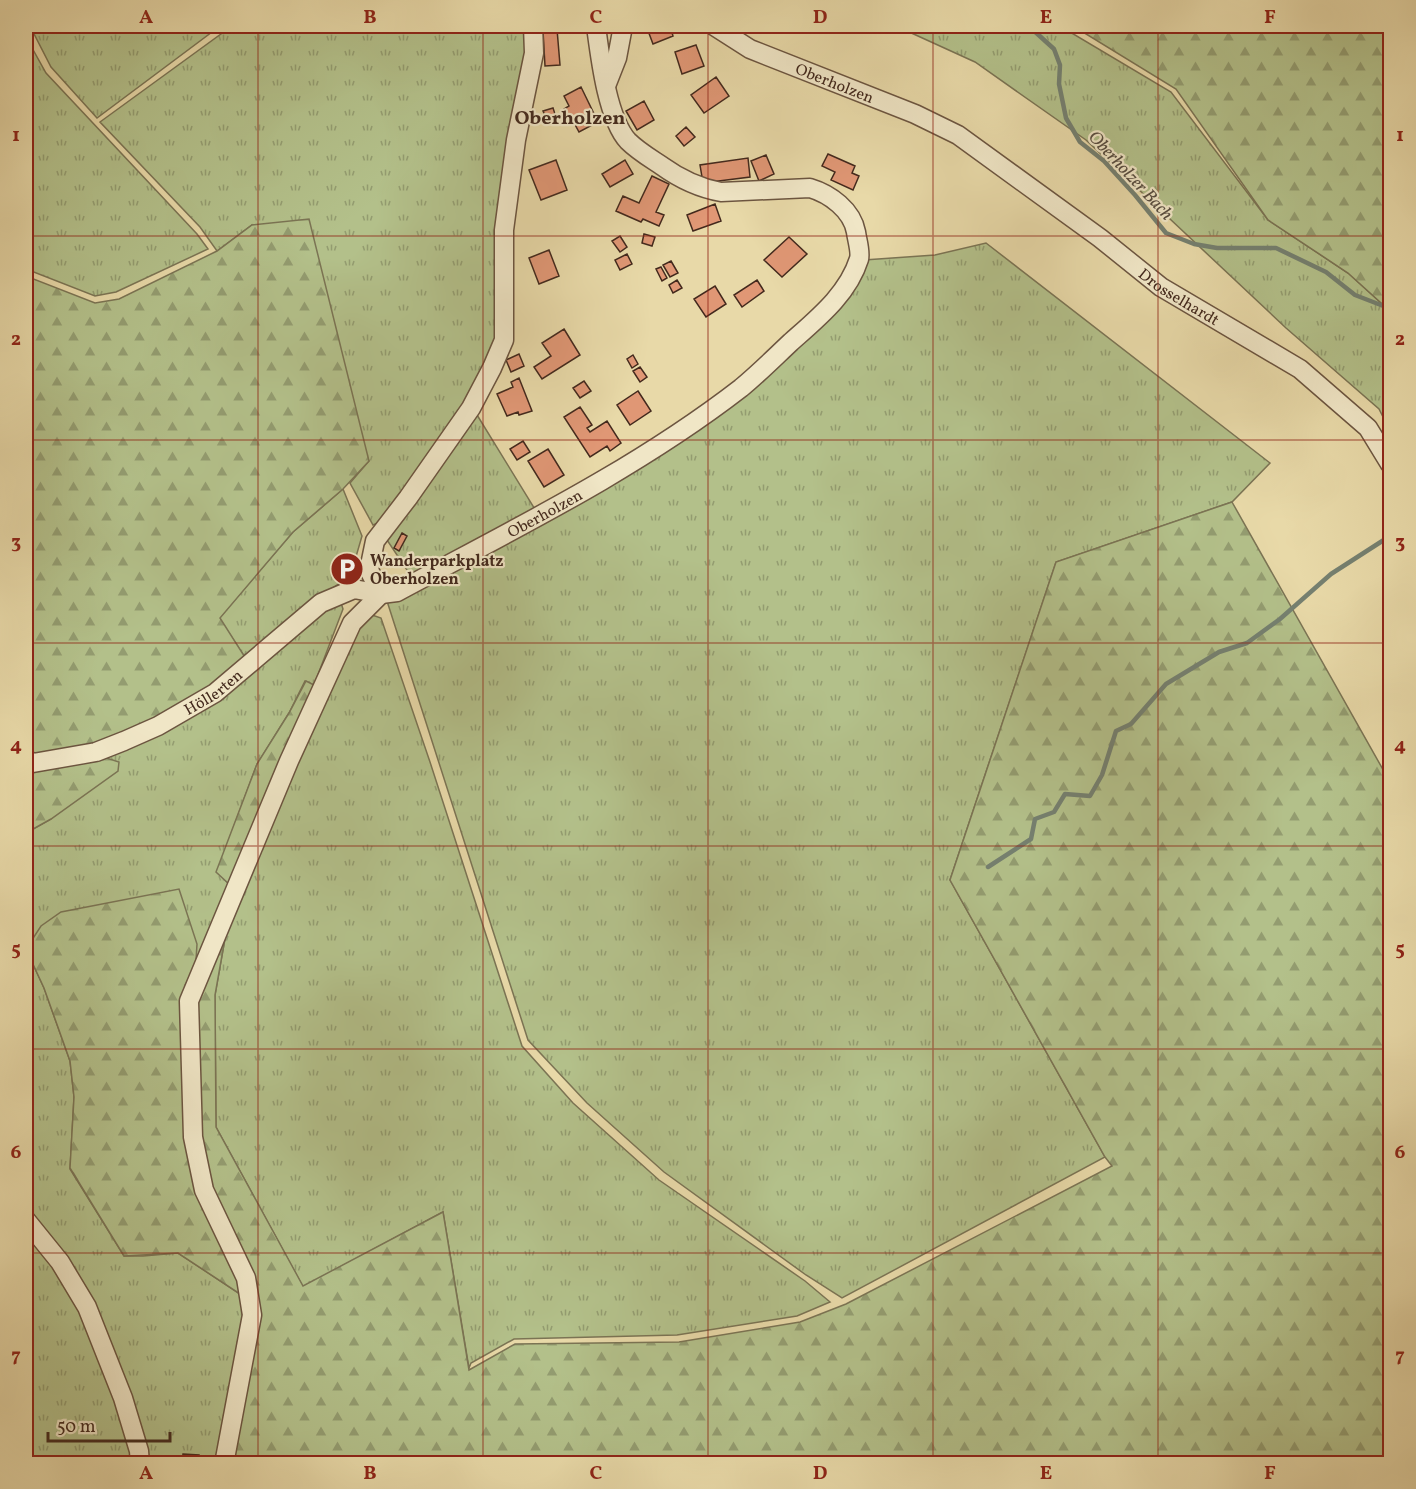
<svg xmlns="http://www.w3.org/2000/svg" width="1416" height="1489" font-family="Vollkorn,serif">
<defs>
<pattern id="grass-tufts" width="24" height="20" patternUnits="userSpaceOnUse" patternTransform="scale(1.5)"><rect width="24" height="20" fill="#b3c08a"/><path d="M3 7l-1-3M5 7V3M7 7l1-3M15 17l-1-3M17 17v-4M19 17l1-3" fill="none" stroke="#939c70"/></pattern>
<pattern id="forest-firs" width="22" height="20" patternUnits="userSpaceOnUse" patternTransform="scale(1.5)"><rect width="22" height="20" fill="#b3c08a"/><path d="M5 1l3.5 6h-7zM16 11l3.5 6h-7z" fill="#939c70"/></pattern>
</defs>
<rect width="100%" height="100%" fill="#e8d9a8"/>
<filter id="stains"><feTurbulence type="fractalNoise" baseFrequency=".00333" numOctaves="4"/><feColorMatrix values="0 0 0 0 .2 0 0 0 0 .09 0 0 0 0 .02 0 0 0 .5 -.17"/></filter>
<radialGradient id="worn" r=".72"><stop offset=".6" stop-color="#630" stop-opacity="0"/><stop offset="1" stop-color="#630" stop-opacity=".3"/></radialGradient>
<!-- grass -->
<path fill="url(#grass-tufts)" stroke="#7b7454" stroke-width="1.5" d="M30,26H220L97,118L51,67Z
M232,26H527L528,49L500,328L482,379L380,522L373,525L350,483L369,461L252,225L217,251L200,227L100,122Z
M896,26H1060L1171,92L1268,220L1348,273L1390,311V431L1379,409L1286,328L1086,140L975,62Z
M26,37L46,73L197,234L208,249L116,292L95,296L26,269Z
M986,243L1270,463L1232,502L1056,562L950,880L1105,1157L842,1298L806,1275L664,1172L587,1103L528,1040L387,601L746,394L864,260L935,255Z
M474,410L536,511L411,576L385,537Z
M343,489L362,536L353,567L344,580L317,599L248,662L219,618L293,532Z
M341,603L343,609L314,685L305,681L289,713L257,764L217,872L229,884L197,962L26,949L44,988L70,1061L74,1097L70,1169L124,1256H143L178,1253L243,1296L246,1317L218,1463H146C118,1375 98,1275 26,1210V833L51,819L100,756L318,611Z
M372,615L381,618L430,762L522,1046L573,1103L659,1180L805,1281L830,1302L797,1316L677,1335L514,1339L471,1363L469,1368L443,1212L303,1287L216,1127L215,995L227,927L355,627Z
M26,1230L71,1291L106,1371L134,1463H26Z"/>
<!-- forest -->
<path fill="url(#forest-firs)" stroke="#7b7454" stroke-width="1.5" d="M1073,26H1390V311L1348,273L1268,220L1176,89Z
M309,219L369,461L343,489L293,532L220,618L248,662L214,690L96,750L26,756V276L95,303L119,299L217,251L252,225Z
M1232,502L1390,782V1463H228L257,1318L208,1188L200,1134L195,998L227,927L215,995L216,1127L303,1286L443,1212L469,1370L515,1344L679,1342L800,1322L846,1304L1112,1166L1105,1157L950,880L1056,562Z
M306,681L314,685L229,884L216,872L257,764L289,713Z
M100,756L119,762L118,771L51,819L26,833V763Z
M179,889L197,944L185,1139L192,1175L200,1199L241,1282L243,1296L178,1253L124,1256L70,1168L74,1097L70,1061L44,988L26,949L41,926L61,912Z"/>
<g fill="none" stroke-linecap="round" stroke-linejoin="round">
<!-- stream -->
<path stroke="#758070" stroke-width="4.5" d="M1016,26L1021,28L1032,29L1054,49L1060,65L1059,84L1066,118L1080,142L1104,161L1135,195L1166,233L1194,244L1217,248H1276L1326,272L1355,295L1386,307L1390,313
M988,867L1031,839L1035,819L1054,812L1065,794L1090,796L1102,775L1116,731L1131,724L1166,684L1219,652L1247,643L1280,619L1331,574L1390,536"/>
</g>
<!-- building -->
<path fill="#e09775" stroke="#43291d" stroke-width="1.5" d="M649,26H670L673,36L653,44L647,28L650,27Z
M557,29L560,65L545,66L543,31Z
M696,45L704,66L682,74L675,52Z
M716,77L729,96L704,113L691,95Z
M581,87L598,122L579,132L573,121L570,122L564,109L569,106L564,96Z
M644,101L654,120L637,130L626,111Z
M553,108L556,117L547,120L543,111Z
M686,127L695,137L684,146L676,136Z
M828,154L855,166L852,173L859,176L853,190L831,180L835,172L822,166Z
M766,155L774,174L759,181L751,161Z
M748,158L750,177L703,183L700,165Z
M556,160L567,190L541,200L529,170Z
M625,160L633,174L610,187L602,174Z
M652,176L669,184L656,212L664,215L659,226L643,219L641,222L616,211L623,196L639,203Z
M715,204L721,221L693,231L687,215Z
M644,234L655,237L652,246L642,243Z
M620,236L627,247L620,252L612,241Z
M789,237L807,254L782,277L764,260Z
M549,250L559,276L539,284L529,258Z
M627,254L632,264L620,270L615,260Z
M671,261L678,273L670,277L663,265Z
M661,267L667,278L662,281L656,269Z
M677,280L682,288L673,293L669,285Z
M757,280L764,291L742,307L734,295Z
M715,286L726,304L706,317L694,299Z
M564,329L580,355L542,379L534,367L551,356L542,343Z
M519,354L524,366L511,372L506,360Z
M633,355L638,364L632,368L627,359Z
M640,367L647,377L640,382L633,371Z
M519,378L532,411L519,415L518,412L507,416L497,394L513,387L511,382Z
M584,381L591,391L580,398L573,388Z
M638,391L651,411L630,425L617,405Z
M580,407L592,425L587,428L590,432L607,421L621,443L610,451L607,446L590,457L564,417Z
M523,441L530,452L517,460L510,449Z
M548,449L564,475L544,487L528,461Z
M402,533L407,536L399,551L394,548Z
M183,1454L199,1455L198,1464H182Z"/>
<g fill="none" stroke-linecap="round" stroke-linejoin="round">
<!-- minor casing -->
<g stroke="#6c5540" stroke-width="21">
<g id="minor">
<path id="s1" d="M714,26L750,49L915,114L958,135L1100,238L1161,287L1300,369L1368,428L1390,464"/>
<path d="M606,86L617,58L623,26"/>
<path d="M381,594L369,570L375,541L408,498L471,408L492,368L504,340V230L516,140L534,53L533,26"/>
<path id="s2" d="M26,759L33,763L96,752L124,741L158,726L215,693L321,603L354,589L381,594L397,592C514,529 635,470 741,388C758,374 774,358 791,342C818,318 848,294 859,259C861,252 857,240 856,232C852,210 830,194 810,188L721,192C699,188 680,179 662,166C650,158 638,151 628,141C607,118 600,56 596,26"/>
<path d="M26,1220L60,1262L87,1307L123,1398L139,1451L140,1464"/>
<path d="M224,1464L252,1315L246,1278L204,1190L193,1137L189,1001L289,761L352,623L381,594"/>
</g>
</g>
<!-- minor -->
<use href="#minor" stroke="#f0e6c6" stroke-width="18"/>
</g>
<!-- grid -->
<path fill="none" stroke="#8f2418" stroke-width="1.5" stroke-opacity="0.55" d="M258,26V1464M483,26V1464M708,26V1464M933,26V1464M1158,26V1464M26,236H1390M26,440H1390M26,643H1390M26,846H1390M26,1049H1390M26,1253H1390"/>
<!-- icons -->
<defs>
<g id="parking-disc" transform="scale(1.725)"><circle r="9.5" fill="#8f2418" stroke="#f0e6c6"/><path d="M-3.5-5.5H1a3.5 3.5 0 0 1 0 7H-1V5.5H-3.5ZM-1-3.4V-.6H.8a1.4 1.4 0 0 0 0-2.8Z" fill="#fff"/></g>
</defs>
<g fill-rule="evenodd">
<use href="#parking-disc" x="347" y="569"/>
</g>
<g text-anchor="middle" stroke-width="4.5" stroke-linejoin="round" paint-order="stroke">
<!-- street labels -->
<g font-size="16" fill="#43291d" stroke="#f0e6c6">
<text dy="6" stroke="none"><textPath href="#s1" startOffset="134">Oberholzen</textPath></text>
<text dy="6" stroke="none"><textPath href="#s1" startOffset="542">Drosselhardt</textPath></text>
<text dy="6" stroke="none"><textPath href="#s2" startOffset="591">Oberholzen</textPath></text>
<text dy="6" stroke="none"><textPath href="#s2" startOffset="204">Höllerten</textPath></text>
</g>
<!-- poi labels -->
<g font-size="16" font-weight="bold" fill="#43291d" stroke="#f0e6c6" text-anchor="start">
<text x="370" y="566">Wanderparkplatz<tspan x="370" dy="18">Oberholzen</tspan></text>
</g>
<!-- water labels -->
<g font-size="18" font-style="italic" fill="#584d40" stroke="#f0e6c6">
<text transform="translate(1131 175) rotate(47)" y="6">Oberholzer Bach</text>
</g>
<!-- quarter labels -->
<g font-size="20" font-weight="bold" fill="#43291d" stroke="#f0e6c6">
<text x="570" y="124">Oberholzen</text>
</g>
</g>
<!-- margin -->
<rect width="1416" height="1489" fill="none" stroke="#e8d9a8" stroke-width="66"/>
<!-- scale -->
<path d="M48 1432v9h122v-9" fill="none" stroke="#43291d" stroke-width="3"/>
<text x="57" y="1432" font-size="18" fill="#43291d" stroke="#f0e6c6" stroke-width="4.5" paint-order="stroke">50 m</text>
<rect x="33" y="33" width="1350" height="1423" fill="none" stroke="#8f2418" stroke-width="2"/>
<g font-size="20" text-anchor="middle" font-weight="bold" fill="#8f2418">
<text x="146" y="23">A</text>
<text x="370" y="23">B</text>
<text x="596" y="23">C</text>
<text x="820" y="23">D</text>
<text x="1046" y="23">E</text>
<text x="1270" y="23">F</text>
<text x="16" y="141">1</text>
<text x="1400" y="141">1</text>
<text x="16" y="345">2</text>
<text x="1400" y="345">2</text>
<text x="16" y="548">3</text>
<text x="1400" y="548">3</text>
<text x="16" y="751">4</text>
<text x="1400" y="751">4</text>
<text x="16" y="955">5</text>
<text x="1400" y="955">5</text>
<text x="16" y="1158">6</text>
<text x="1400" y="1158">6</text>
<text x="16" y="1361">7</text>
<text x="1400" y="1361">7</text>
<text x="146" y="1479">A</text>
<text x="370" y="1479">B</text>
<text x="596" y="1479">C</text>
<text x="820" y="1479">D</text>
<text x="1046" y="1479">E</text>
<text x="1270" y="1479">F</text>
</g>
<rect width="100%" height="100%" filter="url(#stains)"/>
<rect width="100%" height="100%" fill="url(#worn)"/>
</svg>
